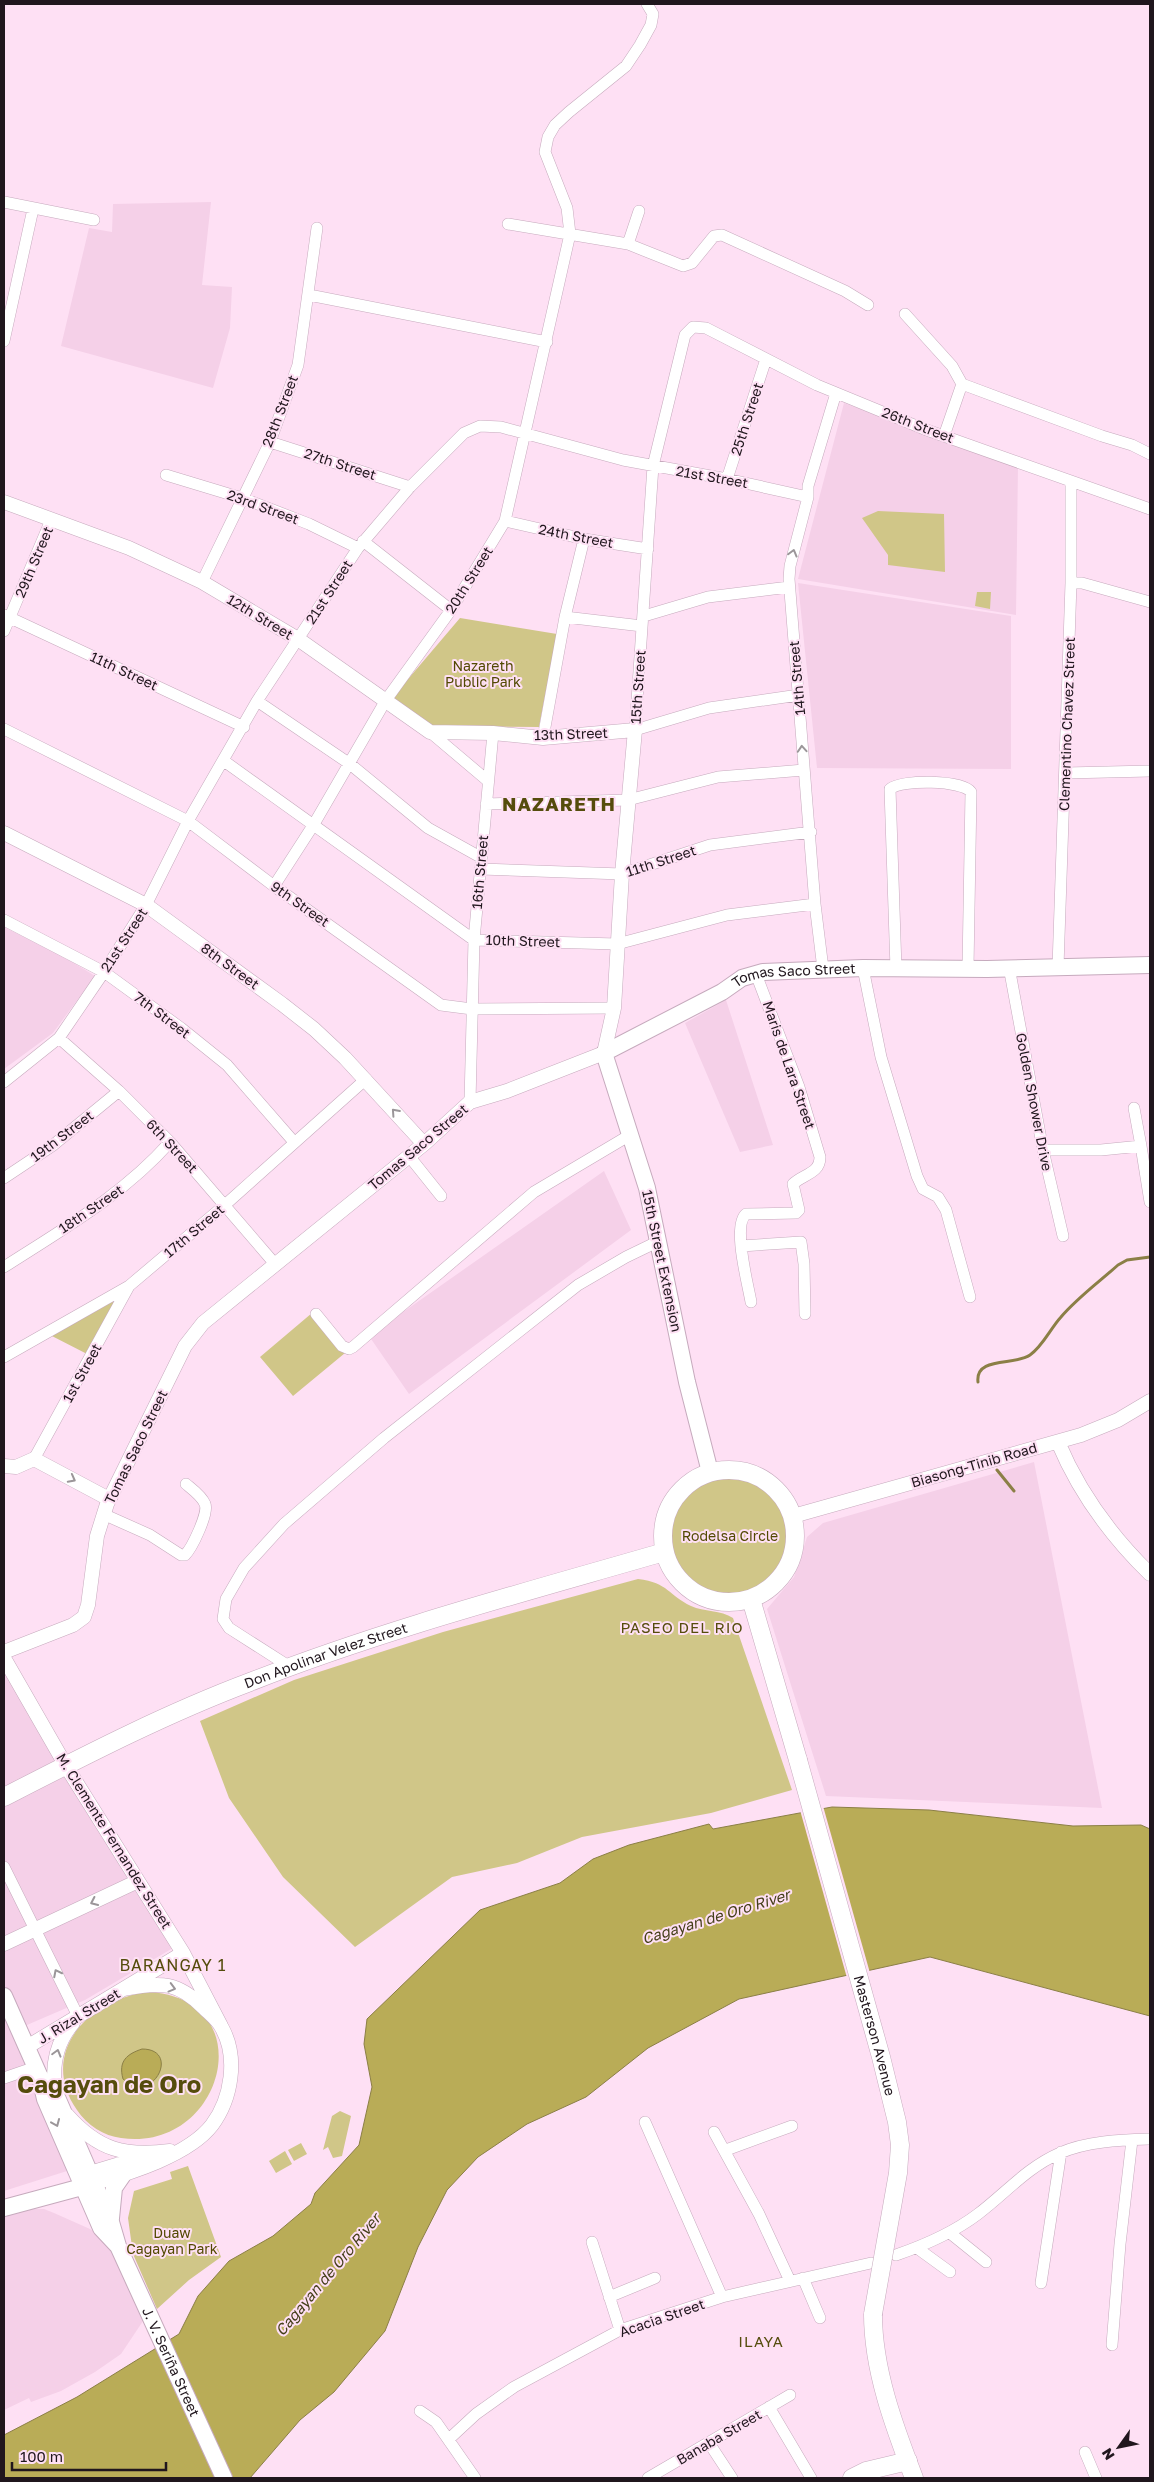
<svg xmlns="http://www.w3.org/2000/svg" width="1154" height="2482" font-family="'Golos Text',sans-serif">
<rect width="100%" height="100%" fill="#fee0f4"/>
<!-- built -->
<path fill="#f5d0e8" d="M211,202L202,285L232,287L230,328L213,388L61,346L89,228L112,232L113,204Z
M844,403L1018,466L1016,615L798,579Z
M798,583L1011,616V769L817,768Z
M4,927L69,960L95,976L53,1033L4,1069Z
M726,1000L773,1145L740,1152L685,1023Z
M604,1171L631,1230L409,1394L369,1336Z
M1034,1462L1102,1808L826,1796L767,1609L794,1577L807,1537L823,1523Z
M4,1670L173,1948L85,2000L13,2031L67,2171L4,2191Z
M33,2209H44L54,2213L90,2229L103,2238L112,2249L143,2321L121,2354L95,2372L61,2391L31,2402L29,2398L4,2410L5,2289L4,2217Z"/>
<!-- green -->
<path fill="#d0c688" d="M878,511L944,514L945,572L888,565V555L862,518Z
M977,592H991L990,609L975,606Z
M460,618L557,634L539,727L428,726L392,698Z
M119,1297L89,1355L48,1334Z
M312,1313L345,1353L293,1396L260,1357Z
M671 1536a58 58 0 1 1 116 0a58 58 0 1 1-116 0Z
M638,1579C669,1583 668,1595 691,1606C704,1612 721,1610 733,1618L792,1790L711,1813L582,1837L517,1863L452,1877L355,1947L283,1877L229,1798L200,1721L294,1680L443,1632Z
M149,1992C264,1999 224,2153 121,2138C104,2136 87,2125 77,2110C37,2052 90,1998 149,1992Z
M340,2111L351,2116L342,2156L333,2158L328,2147L323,2150L332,2116Z
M301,2143L307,2154L294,2161L288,2150Z
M285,2151L292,2164L276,2173L269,2161Z
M188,2166L221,2257L189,2280L157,2309L133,2254L128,2218L134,2191L172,2179L170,2172Z"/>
<!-- water -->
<path fill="#b9ac57" stroke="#8b7f46" d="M832,1807L929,1810L1073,1826L1141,1825L1150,1829V2016L930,1957L739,1999L648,2048L586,2097L527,2124L478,2157L447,2190L418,2247L385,2331L334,2392L300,2420L250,2478H4V2435L77,2397L179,2334L198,2296L229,2261L273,2236L311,2204L315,2193L359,2145L372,2087L364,2044L367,2019L480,1910L560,1883L593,1859L629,1845L709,1824L713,1829Z
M142,2049C182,2049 152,2107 123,2079C118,2061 127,2054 142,2049Z"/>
<!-- pier -->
<path fill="#fee0f4" d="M823,1806L870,1973L847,1978L800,1810Z"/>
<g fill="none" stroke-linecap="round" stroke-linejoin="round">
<!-- stream -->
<path stroke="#8b7f46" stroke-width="3" d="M978,1382C975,1356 1015,1366 1030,1355C1043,1346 1050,1329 1061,1317C1077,1298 1099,1282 1118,1265L1127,1260L1150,1257
M997,1470L1014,1491"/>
<!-- minor casing -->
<g stroke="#c6aabd" stroke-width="12">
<path id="minor" d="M4,202L94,220
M508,224L628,244L683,266L692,263L714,236L722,235L845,291L868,305
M628,244L639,211
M309,295L547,342
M905,314L952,366L962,384L1102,436L1132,445L1150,454
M4,341L33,209
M944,436L962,384
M270,442L410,487
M166,475L242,498L309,524L358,548
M727,479L766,359
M505,521L584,539L648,549
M363,541L451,610
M202,582L270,442L298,365L317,228
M1071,583H1082L1150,602
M4,615L244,727
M644,616L708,597L789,587
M565,617L642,626
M4,631L51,520
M799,695L709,708L635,730L653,466L685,335L693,327L706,328L817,385L924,429L1150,509
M257,701L350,764L428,828L482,858
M4,729L188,821L274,886L441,1005L472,1009L614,1008
M430,732L488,781
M543,738L565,617L584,539
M224,761L474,940L617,944L727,915L815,904
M1066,773L1150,771
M486,804L628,800L718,777L804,770
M481,869L622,874L710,845L811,832
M274,886L314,824L386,700L451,610L505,521L570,234L567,208L545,152L548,137L555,125L569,112L626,66L640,45L651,25L653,14L647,4
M4,920L104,972L181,1028L227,1065L294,1142
M1009,967L1043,1150L1063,1236
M1058,967L1071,583V481
M863,968L881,1057L917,1176L923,1189L938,1197L946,1210L970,1297
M823,969L815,904L789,579L790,566L808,497V486L836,393
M896,969L890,789C902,779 962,780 971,792L968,968
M59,1038L119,1091L170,1142L275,1264
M4,1082L59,1038L104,972L146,905L188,821L257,701L358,548L410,487L464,433L480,426L501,427L623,460L727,479L808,497
M470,1102L474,940L493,733
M1134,1108L1141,1146
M1043,1150H1101L1141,1146L1150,1202
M409,1156L441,1196
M4,1178L52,1146L119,1091
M741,1246L801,1242L804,1264L805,1314
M4,1267C63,1229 123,1195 170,1142
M751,1302C748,1284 732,1226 746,1214L796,1213L799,1210L793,1184C803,1174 820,1174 820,1157L799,1087L756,974
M316,1314L342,1346L349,1349L353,1347L534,1192L630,1135
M4,1357L129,1286L226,1204L366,1079
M34,1459L129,1286
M103,1514L150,1535L181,1555H185C192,1548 209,1513 205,1504C202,1496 192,1489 186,1484
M290,1667L229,1628L223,1619L226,1599L244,1568L284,1524L384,1438L578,1285L626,1257L657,1242
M4,1867L78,2016
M4,2078L36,2067
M645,2122L722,2297
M714,2132L759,2214L790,2281
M726,2150L792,2126
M950,2233L986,2262
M592,2242L620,2330
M917,2248L950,2272
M896,2255C925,2245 953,2233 978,2214C1006,2193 1026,2168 1060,2153C1087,2141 1121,2140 1150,2139
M803,2278L820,2318
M1041,2283L1061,2152
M609,2297L655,2278
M1112,2345L1120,2244L1132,2140
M769,2407L811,2478
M420,2411L436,2422L475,2478
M449,2439L476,2414L514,2387L620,2330L722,2297L871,2263
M709,2443L732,2478
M1085,2452L1096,2478
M648,2478L790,2395"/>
</g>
<!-- tertiary casing -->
<g stroke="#c6aabd" stroke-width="15">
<path id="tertiary" d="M4,502L129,548L202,582L298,639L430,732L493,733L543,738L635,730L622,874L614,1008L604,1053L507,1091L470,1102L424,1144L203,1323L185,1346L107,1504L97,1536L88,1605L84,1617L73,1625L4,1652
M4,833L146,905L282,1004L314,1029L345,1058L424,1144
M1058,1442C1079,1492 1111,1536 1150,1574
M4,1466L16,1467L34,1459L109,1499
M793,1516L1081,1435L1118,1420L1150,1401
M4,1658L66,1766L183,1953L221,2026
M4,1944L138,1881
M27,2047L183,1953
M56,2095C51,2068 55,2044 73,2023
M67,2115C98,2150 125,2157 170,2151
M90,2173L143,2157
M95,2183C130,2173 189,2155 212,2125C232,2098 238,2057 222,2028C218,2020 210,2014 204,2008C194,1998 183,1989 169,1986C154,1983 138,1986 124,1989"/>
</g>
<!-- secondary casing -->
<g stroke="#c6aabd" stroke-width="18">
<g id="secondary">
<path id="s1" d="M710,1472L687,1382L647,1188L604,1053L722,992L742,978L763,972L863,968L987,969L1150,965"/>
<path d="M4,1996L40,2077L45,2099L101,2228L116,2244"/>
<path id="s2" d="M40,2077L56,2095L111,2222L118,2246L224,2478"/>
<path d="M4,2208L93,2184"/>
<path d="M111,2218L114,2188L123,2175"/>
</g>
</g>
<!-- primary casing -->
<g stroke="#c6aabd" stroke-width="19">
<g id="primary">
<circle cx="729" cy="1536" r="66"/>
<path d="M751,1599L798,1760"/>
<path id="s3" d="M4,1797C84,1756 165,1714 250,1682C385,1629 526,1592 664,1552"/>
<path d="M873,2314C873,2370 894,2426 914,2478"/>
<path d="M852,2478L866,2471L908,2461"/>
</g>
</g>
<!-- minor -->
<use href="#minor" stroke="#fff" stroke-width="11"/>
<!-- tertiary -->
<use href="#tertiary" stroke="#fff" stroke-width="14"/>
<!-- secondary -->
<use href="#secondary" stroke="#fff" stroke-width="16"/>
<!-- primary -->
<use href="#primary" stroke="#fff" stroke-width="18"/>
<!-- primary-bridge casing -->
<g stroke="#c6aabd" stroke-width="19" stroke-linecap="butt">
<g id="primary-bridge">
<path id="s4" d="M798,1760L881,2057L897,2122L900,2145L898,2173L873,2314"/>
</g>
</g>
<!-- primary-bridge -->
<use href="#primary-bridge" stroke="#fff" stroke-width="18"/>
</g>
<!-- one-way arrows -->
<defs><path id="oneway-chevron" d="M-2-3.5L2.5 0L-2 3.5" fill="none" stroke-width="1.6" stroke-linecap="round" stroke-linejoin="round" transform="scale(1.25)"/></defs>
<g stroke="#9b9699">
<use href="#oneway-chevron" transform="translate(793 553) rotate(-75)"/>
<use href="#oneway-chevron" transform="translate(802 749) rotate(-94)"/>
<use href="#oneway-chevron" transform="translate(395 1112) rotate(-132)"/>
<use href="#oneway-chevron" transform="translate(72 1479) rotate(28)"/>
<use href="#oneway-chevron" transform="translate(94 1902) rotate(155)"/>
<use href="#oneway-chevron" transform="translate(57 1973) rotate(-117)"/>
<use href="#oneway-chevron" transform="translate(172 1988) rotate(15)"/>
<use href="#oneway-chevron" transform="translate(57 2053) rotate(-74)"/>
<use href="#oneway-chevron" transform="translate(56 2123) rotate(67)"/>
</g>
<g text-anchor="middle" stroke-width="4" stroke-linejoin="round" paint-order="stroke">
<!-- street labels -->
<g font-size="14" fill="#20161d" stroke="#fee0f4">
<text transform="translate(280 411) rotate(-69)" y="5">28th Street</text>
<text transform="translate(747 419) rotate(-72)" y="5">25th Street</text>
<text transform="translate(918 425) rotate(21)" y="5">26th Street</text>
<text transform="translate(340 464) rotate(18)" y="5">27th Street</text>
<text transform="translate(712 477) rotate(10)" y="5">21st Street</text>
<text transform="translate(263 507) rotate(20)" y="5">23rd Street</text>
<text transform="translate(576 536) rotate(11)" y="5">24th Street</text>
<text transform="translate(34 562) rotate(-67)" y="5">29th Street</text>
<text transform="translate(469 580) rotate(-58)" y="5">20th Street</text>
<text transform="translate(329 592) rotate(-57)" y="5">21st Street</text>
<text transform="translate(260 617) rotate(31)" y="5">12th Street</text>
<text transform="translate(124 671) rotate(25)" y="5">11th Street</text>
<text transform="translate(797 678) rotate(-95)" y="5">14th Street</text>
<text transform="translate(638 687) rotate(-86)" y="5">15th Street</text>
<text transform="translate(1067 724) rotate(-88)" y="5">Clementino Chavez Street</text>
<text transform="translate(571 734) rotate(-2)" y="5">13th Street</text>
<text transform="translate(661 861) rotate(-18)" y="5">11th Street</text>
<text transform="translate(480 872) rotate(-85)" y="5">16th Street</text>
<text transform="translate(300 904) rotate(35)" y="5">9th Street</text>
<text transform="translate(124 940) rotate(-57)" y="5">21st Street</text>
<text transform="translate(523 941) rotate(2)" y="5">10th Street</text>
<text transform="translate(230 966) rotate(36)" y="5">8th Street</text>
<text dy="5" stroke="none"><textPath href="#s1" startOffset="642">Tomas Saco Street</textPath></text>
<text transform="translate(162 1015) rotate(37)" y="5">7th Street</text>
<text transform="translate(789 1065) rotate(71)" y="5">Maris de Lara Street</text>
<text transform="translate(1034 1102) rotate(79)" y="5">Golden Shower Drive</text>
<text transform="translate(62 1136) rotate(-37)" y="5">19th Street</text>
<text transform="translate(172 1146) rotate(47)" y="5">6th Street</text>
<text transform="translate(418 1147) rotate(-40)" y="5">Tomas Saco Street</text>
<text transform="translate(91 1209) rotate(-34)" y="5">18th Street</text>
<text transform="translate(194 1231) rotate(-40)" y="5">17th Street</text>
<text transform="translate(662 1261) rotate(78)" y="5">15th Street Extension</text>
<text transform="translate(82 1373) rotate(-61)" y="5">1st Street</text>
<text transform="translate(136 1447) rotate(-64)" y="5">Tomas Saco Street</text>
<text transform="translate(974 1465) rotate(-16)" y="5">Biasong-Tinib Road</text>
<text dy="5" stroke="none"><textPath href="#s3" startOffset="352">Don Apolinar Velez Street</textPath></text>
<text transform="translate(114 1841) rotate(58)" y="5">M. Clemente Fernandez Street</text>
<text transform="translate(79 2016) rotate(-31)" y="5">J. Rizal Street</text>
<text dy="5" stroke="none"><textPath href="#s4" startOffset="286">Masterson Avenue</textPath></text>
<text transform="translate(662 2318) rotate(-19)" y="5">Acacia Street</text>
<text dy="5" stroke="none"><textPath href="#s2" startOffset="315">J. V. Seriña Street</textPath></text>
<text transform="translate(719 2437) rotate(-30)" y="5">Banaba Street</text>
</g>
<!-- park labels -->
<g font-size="14" fill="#524902" stroke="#fee0f4">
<text x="483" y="671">Nazareth<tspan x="483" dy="16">Public Park</tspan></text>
<text x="730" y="1541">Rodelsa Circle</text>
<text x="172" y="2238">Duaw<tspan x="172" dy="16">Cagayan Park</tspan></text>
</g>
<!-- neighbourhood labels -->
<g font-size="15" letter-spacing="1" fill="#554c0c" stroke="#fee0f4">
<text x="682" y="1633">PASEO DEL RIO</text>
<text x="761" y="2347">ILAYA</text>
</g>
<!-- water labels -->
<g font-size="15" font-style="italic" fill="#453f1a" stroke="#fee0f4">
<text transform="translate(716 1917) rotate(-17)" y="5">Cagayan de Oro River</text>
<text transform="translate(328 2275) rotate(-50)" y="5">Cagayan de Oro River</text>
</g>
<!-- quarter labels -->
<g font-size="16" letter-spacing="1" fill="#554c0c" stroke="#fee0f4">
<text x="173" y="1971">BARANGAY 1</text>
</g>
<!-- district labels -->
<g font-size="19" font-weight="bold" letter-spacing="1" fill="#554c0c" stroke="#fee0f4">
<text x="559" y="811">NAZARETH</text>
</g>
<!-- town labels -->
<g font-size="24" font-weight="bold" fill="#554c0c" stroke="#fee0f4">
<text x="109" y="2093">Cagayan de Oro</text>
</g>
</g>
<!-- border -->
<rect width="1154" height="2482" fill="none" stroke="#20161d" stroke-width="10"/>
<!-- north arrow -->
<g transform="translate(1119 2447) rotate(237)" stroke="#fee0f4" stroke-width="4" paint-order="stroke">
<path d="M0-4L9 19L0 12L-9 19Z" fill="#20161d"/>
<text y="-8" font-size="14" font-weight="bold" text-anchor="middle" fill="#20161d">N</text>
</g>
<!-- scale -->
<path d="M12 2462v8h154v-8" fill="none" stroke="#20161d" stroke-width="2.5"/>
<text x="20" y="2462" font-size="15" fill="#20161d" stroke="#fee0f4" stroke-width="4" paint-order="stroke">100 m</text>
</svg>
